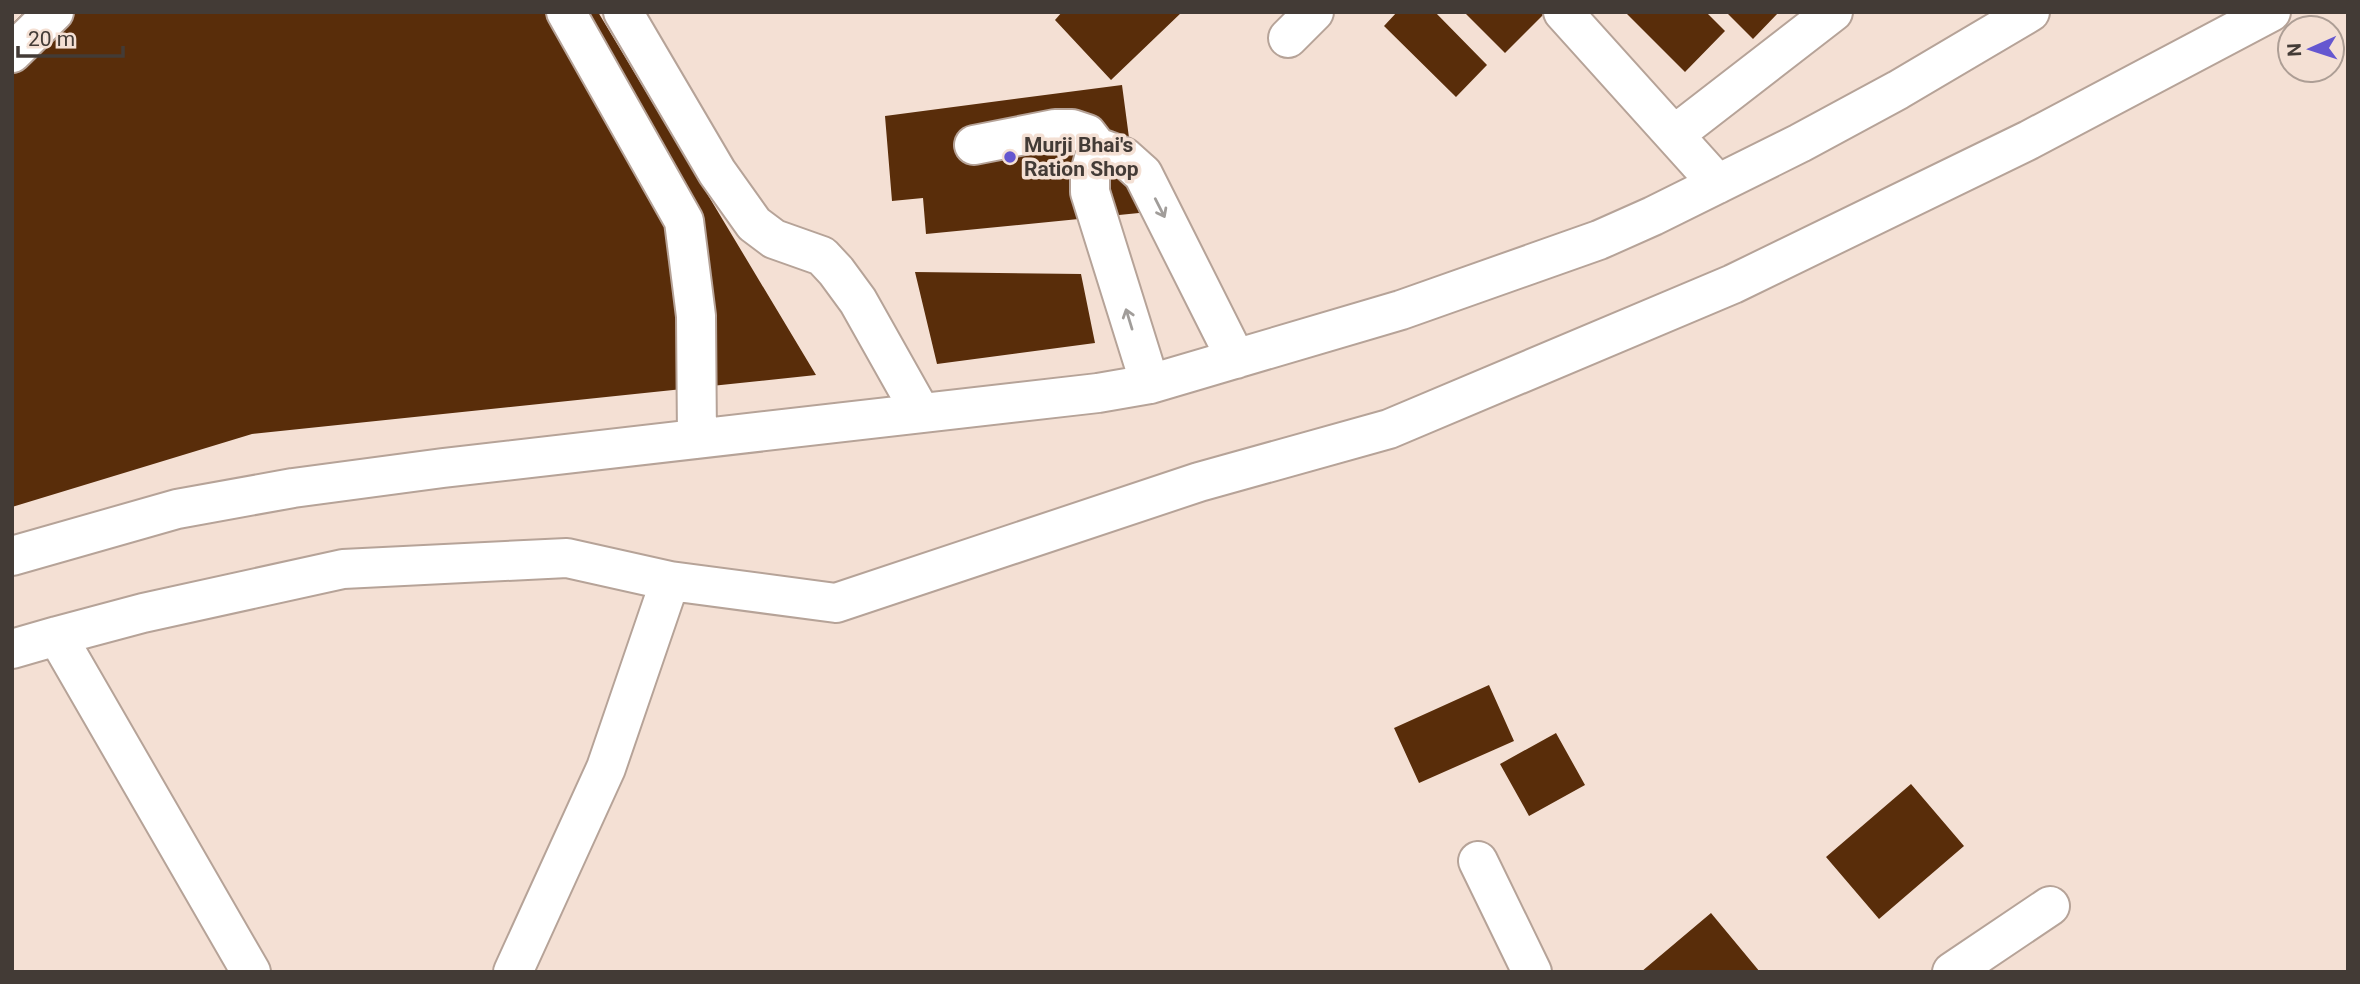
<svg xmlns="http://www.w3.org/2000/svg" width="2360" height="984" font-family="Roboto,sans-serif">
<rect width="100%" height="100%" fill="#f4e0d4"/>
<!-- building -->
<path fill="#592d0a" d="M24,12H598L816,375L252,434L12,507V24Z
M1062,12H1182L1111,80L1055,20Z
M1397,12H1435L1487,65L1456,97L1384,26Z
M1464,12H1542L1544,14L1505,53Z
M1625,12H1706L1725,31L1685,72Z
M1726,12H1779L1753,39Z
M1122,85L1139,213L926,234L923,198L892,201L885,116Z
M915,272L1081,274L1095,343L937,364Z
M1489,685L1514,741L1419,783L1394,728Z
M1556,733L1585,785L1529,816L1500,764Z
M1911,784L1964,846L1879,919L1826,857Z
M1711,913L1760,972H1641Z"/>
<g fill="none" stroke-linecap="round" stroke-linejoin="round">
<!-- minor casing -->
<g stroke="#b6a398" stroke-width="42">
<path id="minor" d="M566,12L684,221L696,316L697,439
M623,12L717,172L754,224L774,239L822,256L836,271L858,301L921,413
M1563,12L1718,184
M1288,38L1314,12
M12,53L54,12
M1674,135L1833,12
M974,145L1055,129H1072L1087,134L1097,147L1124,157L1143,174L1236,359
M1097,147L1090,173V192L1150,384
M12,556L177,509L293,488L443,468L1098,393L1150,384L1401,310L1599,240L1653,216L1800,143L1898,90L2030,12
M57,636L143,613L343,569L567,558L670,581L836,603L1199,482L1389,429L1733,284L2029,140L2271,12
M12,649L57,636L251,972
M1478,861L1532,972
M513,972L606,768L670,581
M1952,972L2050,906"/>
</g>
<!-- minor -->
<use href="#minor" stroke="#fff" stroke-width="38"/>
</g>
<!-- one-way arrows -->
<defs><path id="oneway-shaft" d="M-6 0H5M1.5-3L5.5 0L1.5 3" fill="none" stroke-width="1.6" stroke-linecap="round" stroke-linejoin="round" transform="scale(1.75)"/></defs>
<g stroke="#a19d9a">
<use href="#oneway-shaft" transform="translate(1160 208) rotate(63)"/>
<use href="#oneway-shaft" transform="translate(1129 319) rotate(-107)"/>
</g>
<!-- markers -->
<circle fill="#6557d0" stroke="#f4e0d4" stroke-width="2.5" cx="1010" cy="157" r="7"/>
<g text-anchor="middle" stroke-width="7" stroke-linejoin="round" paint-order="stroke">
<!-- poi labels -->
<g font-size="21" font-weight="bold" fill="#433b36" stroke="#f4e0d4" text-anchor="start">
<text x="1024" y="152">Murji Bhai's<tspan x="1024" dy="24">Ration Shop</tspan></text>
</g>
</g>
<!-- border -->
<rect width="2360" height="984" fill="none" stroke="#433b36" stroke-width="28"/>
<!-- north arrow -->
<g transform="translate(2311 49) rotate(267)"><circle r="33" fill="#f4e0d4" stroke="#ad9e95" stroke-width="2"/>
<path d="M0-5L12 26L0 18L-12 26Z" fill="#6557d0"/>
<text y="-10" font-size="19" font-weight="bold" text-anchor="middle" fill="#433b36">N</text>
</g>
<!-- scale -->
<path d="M18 46v10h105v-10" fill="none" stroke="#433b36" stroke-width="3.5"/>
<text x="28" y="46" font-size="21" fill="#433b36" stroke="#f4e0d4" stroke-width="5" paint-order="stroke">20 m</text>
</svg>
